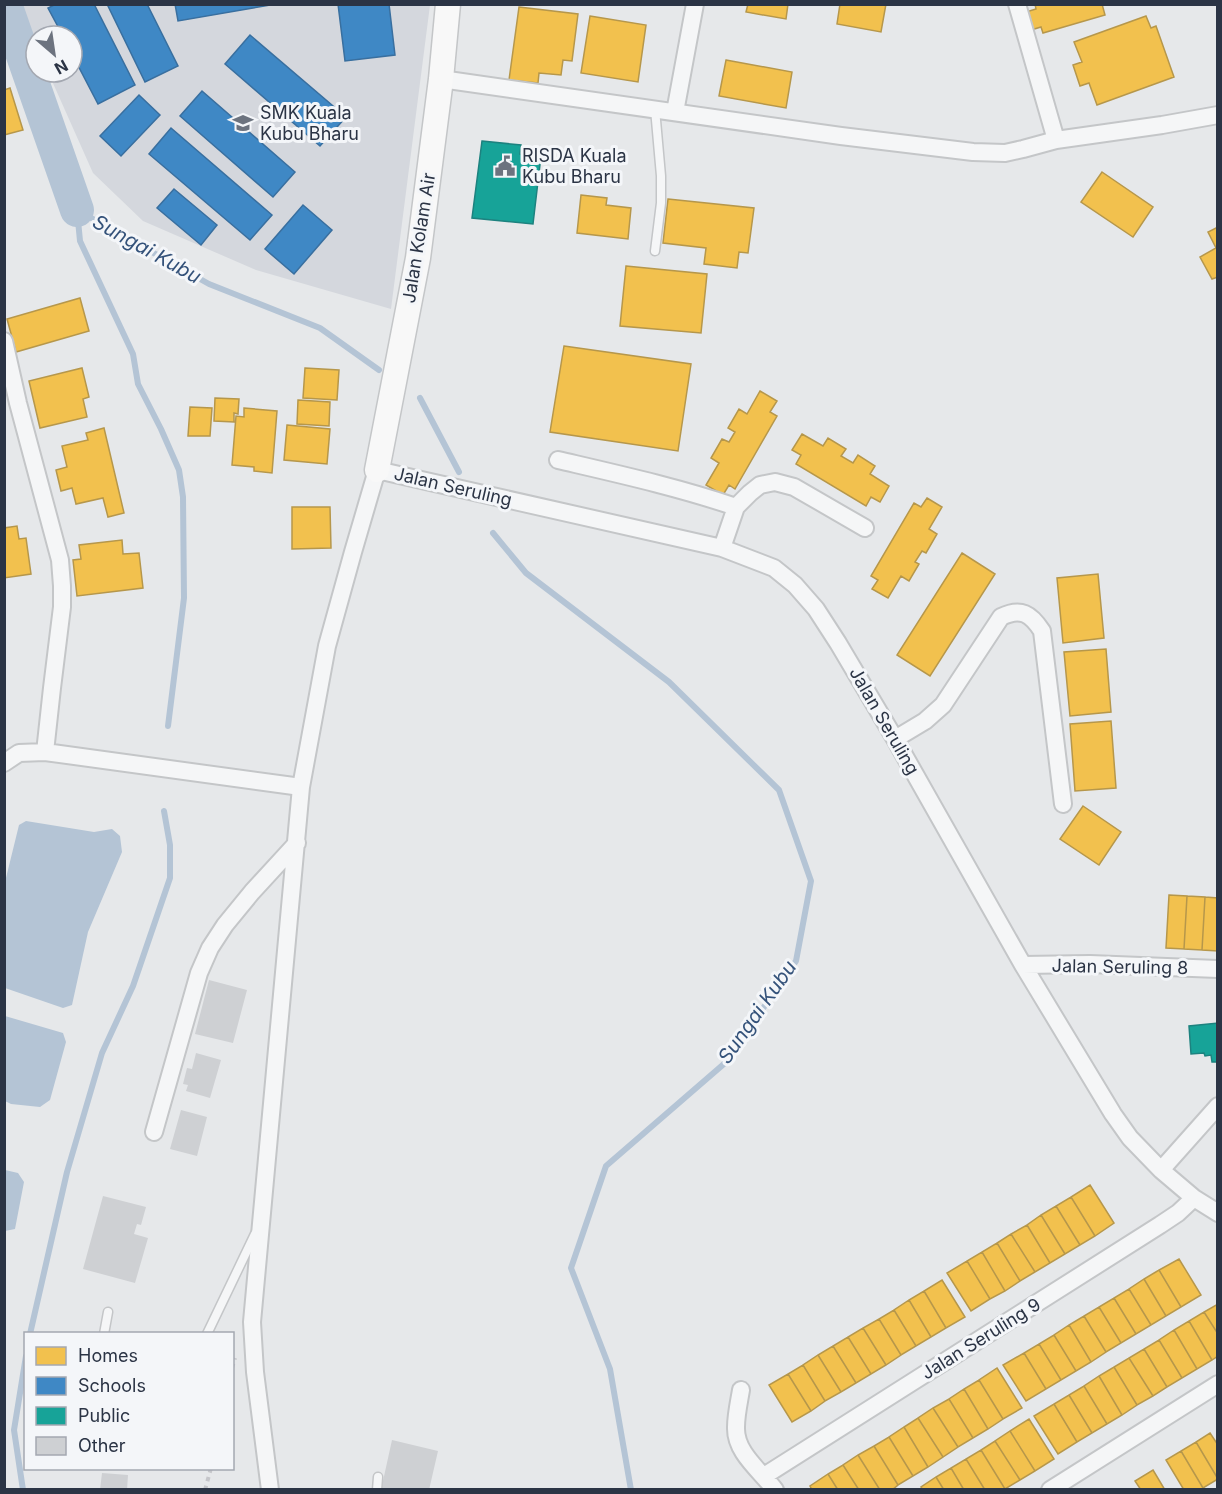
<svg xmlns="http://www.w3.org/2000/svg" width="1222" height="1494" font-family="Inter,sans-serif">
<rect width="100%" height="100%" fill="#e6e8ea"/>
<!-- built -->
<path fill="#d4d7dd" d="M21,5H430L391,309L256,270L143,221L93,173L48,72H72V36H36V44Z"/>
<!-- water -->
<path fill="#b4c4d5" d="M26,821L94,832L112,829L120,836L122,852L88,932L72,1005L63,1008L5,988V882L19,825Z
M5,1016L63,1033L66,1042L50,1100L40,1107L11,1104L5,1101Z
M5,1170L18,1173L24,1182L15,1229L5,1231Z"/>
<!-- homes -->
<path fill="#f2c14e" stroke="#b6974b" stroke-width="1.5" d="M748,4H788L786,19L746,12Z
M840,4H886L881,32L837,24Z
M1035,4H1102L1105,15L1043,33L1041,27L1031,30L1026,12L1036,9Z
M519,7L578,14L572,61L563,60L561,75L539,73L538,83L509,80Z
M590,16L646,25L638,82L581,73Z
M1146,16L1151,28L1156,26L1174,77L1097,105L1089,83L1080,86L1073,65L1082,62L1074,42Z
M726,60L792,72L786,108L719,96Z
M10,88L23,130L4,135V90Z
M1102,172L1153,207L1133,237L1081,202Z
M581,195L607,198L606,205L631,208L628,239L577,233Z
M668,199L754,208L748,253L739,252L737,268L704,264L706,248L663,243Z
M1218,227V277L1212,279L1200,257L1216,248L1208,232Z
M626,266L707,274L701,333L620,326Z
M80,298L89,331L16,352L7,319Z
M564,346L691,364L678,451L550,432Z
M82,368L89,397L83,399L87,417L40,428L29,381Z
M305,368L339,370L337,400L303,398Z
M760,391L777,401L770,412L777,416L735,489L729,485L723,495L706,485L719,463L711,458L722,439L729,442L735,432L728,428L739,409L747,414Z
M215,398L239,399L238,414L234,413V422L214,421Z
M298,400L330,402L329,426L297,424Z
M190,407L212,408L210,436H188Z
M244,408L277,411L272,473L254,471V467L232,465L236,416L244,417Z
M287,425L330,429L327,464L284,460Z
M104,428L124,513L108,517L103,498L76,504L72,488L61,491L56,470L67,467L62,446L88,440L86,433Z
M802,434L823,446L828,438L846,449L841,456L853,463L858,455L875,466L870,474L889,486L880,502L871,497L866,506L796,464L801,455L792,450Z
M927,498L942,507L929,529L937,534L926,553L922,551L915,562L919,564L909,581L901,576L888,598L872,589L878,580L871,576L914,503L921,507Z
M292,507H330L331,548L292,549Z
M17,526L19,539L26,538L31,574L4,578V528Z
M122,540L123,554L139,553L143,588L77,596L73,560L81,559L79,545Z
M962,553L995,574L930,676L897,655Z
M1098,574L1104,638L1063,643L1057,578Z
M1106,649L1111,712L1070,716L1064,652Z
M1111,721L1116,788L1075,791L1070,724Z
M1083,806L1121,832L1099,865L1060,839Z
M1169,895L1187,896L1184,949L1166,948Z
M1187,896L1205,897L1202,950L1184,949Z
M1205,897L1218,898V951L1202,950Z
M1090,1185L1114,1223L1095,1236L1071,1197Z
M1071,1197L1095,1236L1080,1245L1056,1206Z
M1056,1206L1080,1245L1065,1254L1041,1215Z
M1041,1215L1065,1254L1050,1263L1027,1225Z
M1027,1225L1050,1263L1035,1272L1011,1234Z
M1011,1234L1035,1272L1020,1281L997,1243Z
M997,1243L1020,1281L1005,1291L982,1252Z
M982,1252L1005,1291L990,1299L967,1261Z
M1179,1259L1201,1295L1181,1307L1159,1270Z
M967,1261L990,1299L971,1311L947,1273Z
M1159,1270L1181,1307L1166,1316L1144,1279Z
M1144,1279L1166,1316L1151,1325L1129,1289Z
M942,1280L965,1317L946,1328L924,1291Z
M1129,1289L1151,1325L1136,1334L1114,1298Z
M924,1291L946,1328L931,1337L909,1300Z
M1114,1298L1136,1334L1121,1343L1099,1307Z
M909,1300L931,1337L916,1346L894,1310Z
M1218,1304V1334L1204,1312Z
M1099,1307L1121,1343L1106,1352L1084,1316Z
M894,1310L916,1346L901,1355L879,1319Z
M1204,1312L1218,1334V1356L1212,1360L1189,1321Z
M1084,1316L1106,1352L1091,1362L1069,1325Z
M879,1319L901,1355L886,1365L863,1328Z
M1189,1321L1212,1360L1197,1369L1174,1330Z
M1069,1325L1091,1362L1076,1371L1054,1335Z
M863,1328L886,1365L871,1374L848,1337Z
M1174,1330L1197,1369L1182,1378L1159,1340Z
M1054,1335L1076,1371L1061,1380L1039,1344Z
M848,1337L871,1374L856,1383L833,1346Z
M1159,1340L1182,1378L1167,1387L1144,1349Z
M1039,1344L1061,1380L1046,1389L1024,1353Z
M833,1346L856,1383L841,1392L818,1355Z
M1144,1349L1167,1387L1153,1396L1129,1358Z
M1024,1353L1046,1389L1026,1401L1003,1365Z
M818,1355L841,1392L825,1401L803,1365Z
M1129,1358L1153,1396L1137,1405L1114,1367Z
M803,1365L825,1401L811,1411L788,1374Z
M1114,1367L1137,1405L1122,1415L1099,1376Z
M997,1368L1022,1408L1003,1419L979,1380Z
M788,1374L811,1411L792,1422L769,1385Z
M1099,1376L1122,1415L1107,1424L1084,1386Z
M979,1380L1003,1419L988,1429L964,1389Z
M1084,1386L1107,1424L1092,1433L1069,1395Z
M964,1389L988,1429L973,1438L949,1399Z
M1069,1395L1092,1433L1077,1442L1054,1404Z
M949,1399L973,1438L958,1447L933,1408Z
M1054,1404L1077,1442L1058,1454L1034,1416Z
M933,1408L958,1447L943,1457L918,1418Z
M918,1418L943,1457L928,1467L904,1427Z
M1029,1419L1054,1459L1035,1471L1010,1431Z
M904,1427L928,1467L913,1476L889,1437Z
M1010,1431L1035,1471L1020,1480L995,1441Z
M1210,1433L1218,1445V1479L1196,1442Z
M889,1437L913,1476L898,1485L874,1446Z
M995,1441L1020,1480L1005,1489L981,1450Z
M1196,1442L1218,1479L1203,1488L1181,1451Z
M874,1446L898,1485L892,1490H880L858,1455Z
M981,1450L1005,1489V1490H985L966,1459Z
M1181,1451L1203,1488L1200,1490H1184L1166,1460Z
M858,1455L880,1490H859L843,1465Z
M966,1459L985,1490H964L951,1468Z
M843,1465L859,1490H838L828,1474Z
M951,1468L964,1490H944L936,1477Z
M1153,1470L1165,1490H1141L1135,1481Z
M828,1474L838,1490H812L810,1486Z
M936,1477L944,1490H923L921,1487Z"/>
<!-- schools -->
<path fill="#3f88c5" stroke="#396f9f" stroke-width="1.5" d="M56,4H94L135,85L98,104L72,54V36H63L48,8Z
M107,4H147L178,66L145,82Z
M175,4H276L178,21Z
M338,4H389L395,55L345,61Z
M250,35L346,117L320,146L225,64Z
M202,91L295,172L273,197L180,116Z
M139,95L160,115L121,156L100,136Z
M171,128L272,215L250,240L149,154Z
M174,189L217,225L201,245L157,208Z
M303,205L332,230L294,274L265,249Z"/>
<!-- public -->
<path fill="#17a398" stroke="#1d827f" stroke-width="1.5" d="M482,141L521,145L520,154L541,156L533,224L472,218Z
M1218,1023V1062H1212L1211,1055L1205,1056L1204,1053L1191,1054L1189,1026Z"/>
<g fill="none" stroke-linecap="round" stroke-linejoin="round">
<!-- stream -->
<path stroke="#b4c4d5" stroke-width="6" d="M77,210L80,241L133,354L138,384L161,429L179,470L183,497L184,598L168,726
M77,210L209,284L320,328L379,370
M420,398L459,472
M493,533L526,573L669,682L779,790L811,881L796,961L725,1063L606,1166L571,1268L610,1369L631,1490
M30,1334L67,1172L102,1053L133,986L170,878V845L164,811
M23,1490L14,1430L26,1356"/>
<!-- river -->
<path stroke="#b4c4d5" stroke-width="34" d="M5,4L77,210"/>
</g>
<!-- building -->
<path fill="#ced0d3" d="M209,980L247,990L233,1043L195,1034Z
M196,1053L221,1060L210,1098L186,1091L188,1085L183,1084L187,1068L192,1069Z
M181,1110L207,1117L197,1156L170,1149Z
M103,1196L146,1207L141,1225L137,1224L134,1234L148,1238L135,1283L83,1269Z
M392,1440L438,1451L429,1490H381Z
M102,1473L128,1475L127,1490H100Z"/>
<g fill="none" stroke-linecap="round" stroke-linejoin="round">
<!-- lane casing -->
<g stroke="#c4c6c8" stroke-width="11">
<path id="lane" d="M655,251L661,203V176L655,109
M104,1334L108,1312
M207,1334L255,1234
M377,1490L378,1477"/>
</g>
<!-- street casing -->
<g stroke="#c4c6c8" stroke-width="20">
<path id="street" d="M1017,4L1056,140
M441,79L841,136L973,152L1005,153L1023,149L1056,140L1162,125L1218,115
M675,112L695,4
M4,341L18,403L60,560L62,586V607L52,688L45,752
M558,460C618,474 677,487 736,507
M722,548L736,507L750,493L760,485L775,482L794,487L865,528
M895,739L925,721L943,705L1001,617C1021,607 1031,614 1042,631L1063,804
M4,763L19,753L45,752L301,787
M1023,965L1090,964L1218,969
M154,1132L199,973L210,948L225,925L252,892L297,843
M1161,1170L1218,1106
M741,1390C739,1402 736,1415 736,1427C735,1453 761,1471 775,1490
M764,1476L1160,1225L1178,1213L1194,1198
M270,1490L255,1372L252,1322L301,787L327,646L353,552L377,470L722,548L774,568L795,585L816,609L838,643L895,739L1023,965L1113,1114L1130,1138L1161,1170L1194,1198L1218,1213
M1050,1490L1218,1384"/>
</g>
<!-- secondary casing -->
<g stroke="#c4c6c8" stroke-width="27">
<path id="secondary" d="M377,470L418,258L441,79L448,4"/>
</g>
<!-- path -->
<path stroke="#c5c6ca" stroke-width="4" stroke-dasharray="4.5 4.5" stroke-linecap="butt" d="M232,1368L235,1358
M205,1490L211,1468"/>
<!-- lane -->
<use href="#lane" stroke="#f5f6f7" stroke-width="8"/>
<!-- street -->
<use href="#street" stroke="#f5f6f7" stroke-width="16"/>
<!-- secondary -->
<use href="#secondary" stroke="#f8f8f8" stroke-width="24"/>
</g>
<!-- icons -->
<defs>
<g id="school-bare" transform="scale(1.62)"><path d="M0-5L7-2L0 1L-7-2ZM-4 1L0 2.5L4 1V4Q0 6-4 4Z" fill="#6c737f" stroke="#f4f6f9" stroke-width="2.5" paint-order="stroke"/></g>
<g id="civic-bare" transform="scale(1.62)"><path d="M-.6-6.5H3V-4.5H.6V-3L4-1V1h2V6H-6V1h2V-1L-.6-3ZM-1.2 2.5V6h2.4V2.5Z" fill="#6c737f" stroke="#f4f6f9" stroke-width="2.5" paint-order="stroke"/></g>
</defs>
<g fill-rule="evenodd">
<use href="#school-bare" x="243" y="123"/>
<use href="#civic-bare" x="505" y="166"/>
</g>
<g text-anchor="middle" stroke-width="6" stroke-linejoin="round" paint-order="stroke">
<!-- poi labels -->
<g font-size="18" fill="#2b3445" stroke="#f4f6f9" text-anchor="start">
<text x="260" y="119">SMK Kuala<tspan x="260" dy="21">Kubu Bharu</tspan></text>
<text x="522" y="162">RISDA Kuala<tspan x="522" dy="21">Kubu Bharu</tspan></text>
</g>
<!-- street labels -->
<g font-size="18" fill="#2b3445" stroke="#f4f6f9">
<text transform="translate(419 238) rotate(-81)" y="6">Jalan Kolam Air</text>
<text transform="translate(453 487) rotate(13)" y="6">Jalan Seruling</text>
<text transform="translate(884 721) rotate(60)" y="6">Jalan Seruling</text>
<text transform="translate(1120 967) rotate(1)" y="6">Jalan Seruling 8</text>
<text transform="translate(981 1339) rotate(-32)" y="6">Jalan Seruling 9</text>
</g>
<!-- water labels -->
<g font-size="20" font-style="italic" fill="#34527a" stroke="#f4f6f9">
<text transform="translate(147 249) rotate(29)" y="7">Sungai Kubu</text>
<text transform="translate(757 1012) rotate(-55)" y="7">Sungai Kubu</text>
</g>
</g>
<!-- border -->
<rect width="1222" height="1494" fill="none" stroke="#2b3445" stroke-width="12"/>
<!-- legend -->
<rect x="24" y="1332" width="210" height="138" fill="#f4f6f9" stroke="#a4a8b1" stroke-width="1.5"/>
<rect x="36" y="1347" width="30" height="18" fill="#f2c14e" stroke="#a4a8b1" stroke-width="1.5"/>
<text x="78" y="1362" font-size="18" fill="#2b3445">Homes</text>
<rect x="36" y="1377" width="30" height="18" fill="#3f88c5" stroke="#a4a8b1" stroke-width="1.5"/>
<text x="78" y="1392" font-size="18" fill="#2b3445">Schools</text>
<rect x="36" y="1407" width="30" height="18" fill="#17a398" stroke="#a4a8b1" stroke-width="1.5"/>
<text x="78" y="1422" font-size="18" fill="#2b3445">Public</text>
<rect x="36" y="1437" width="30" height="18" fill="#ced0d3" stroke="#a4a8b1" stroke-width="1.5"/>
<text x="78" y="1452" font-size="18" fill="#2b3445">Other</text>
<!-- north arrow -->
<g transform="translate(54 54) rotate(151)"><circle r="28" fill="#f4f6f9" stroke="#a4a8b1" stroke-width="1.5"/>
<path d="M0-4.5L10 22L0 15L-10 22Z" fill="#6c737f"/>
<text y="-9" font-size="16" font-weight="bold" text-anchor="middle" fill="#2b3445">N</text>
</g>
</svg>
